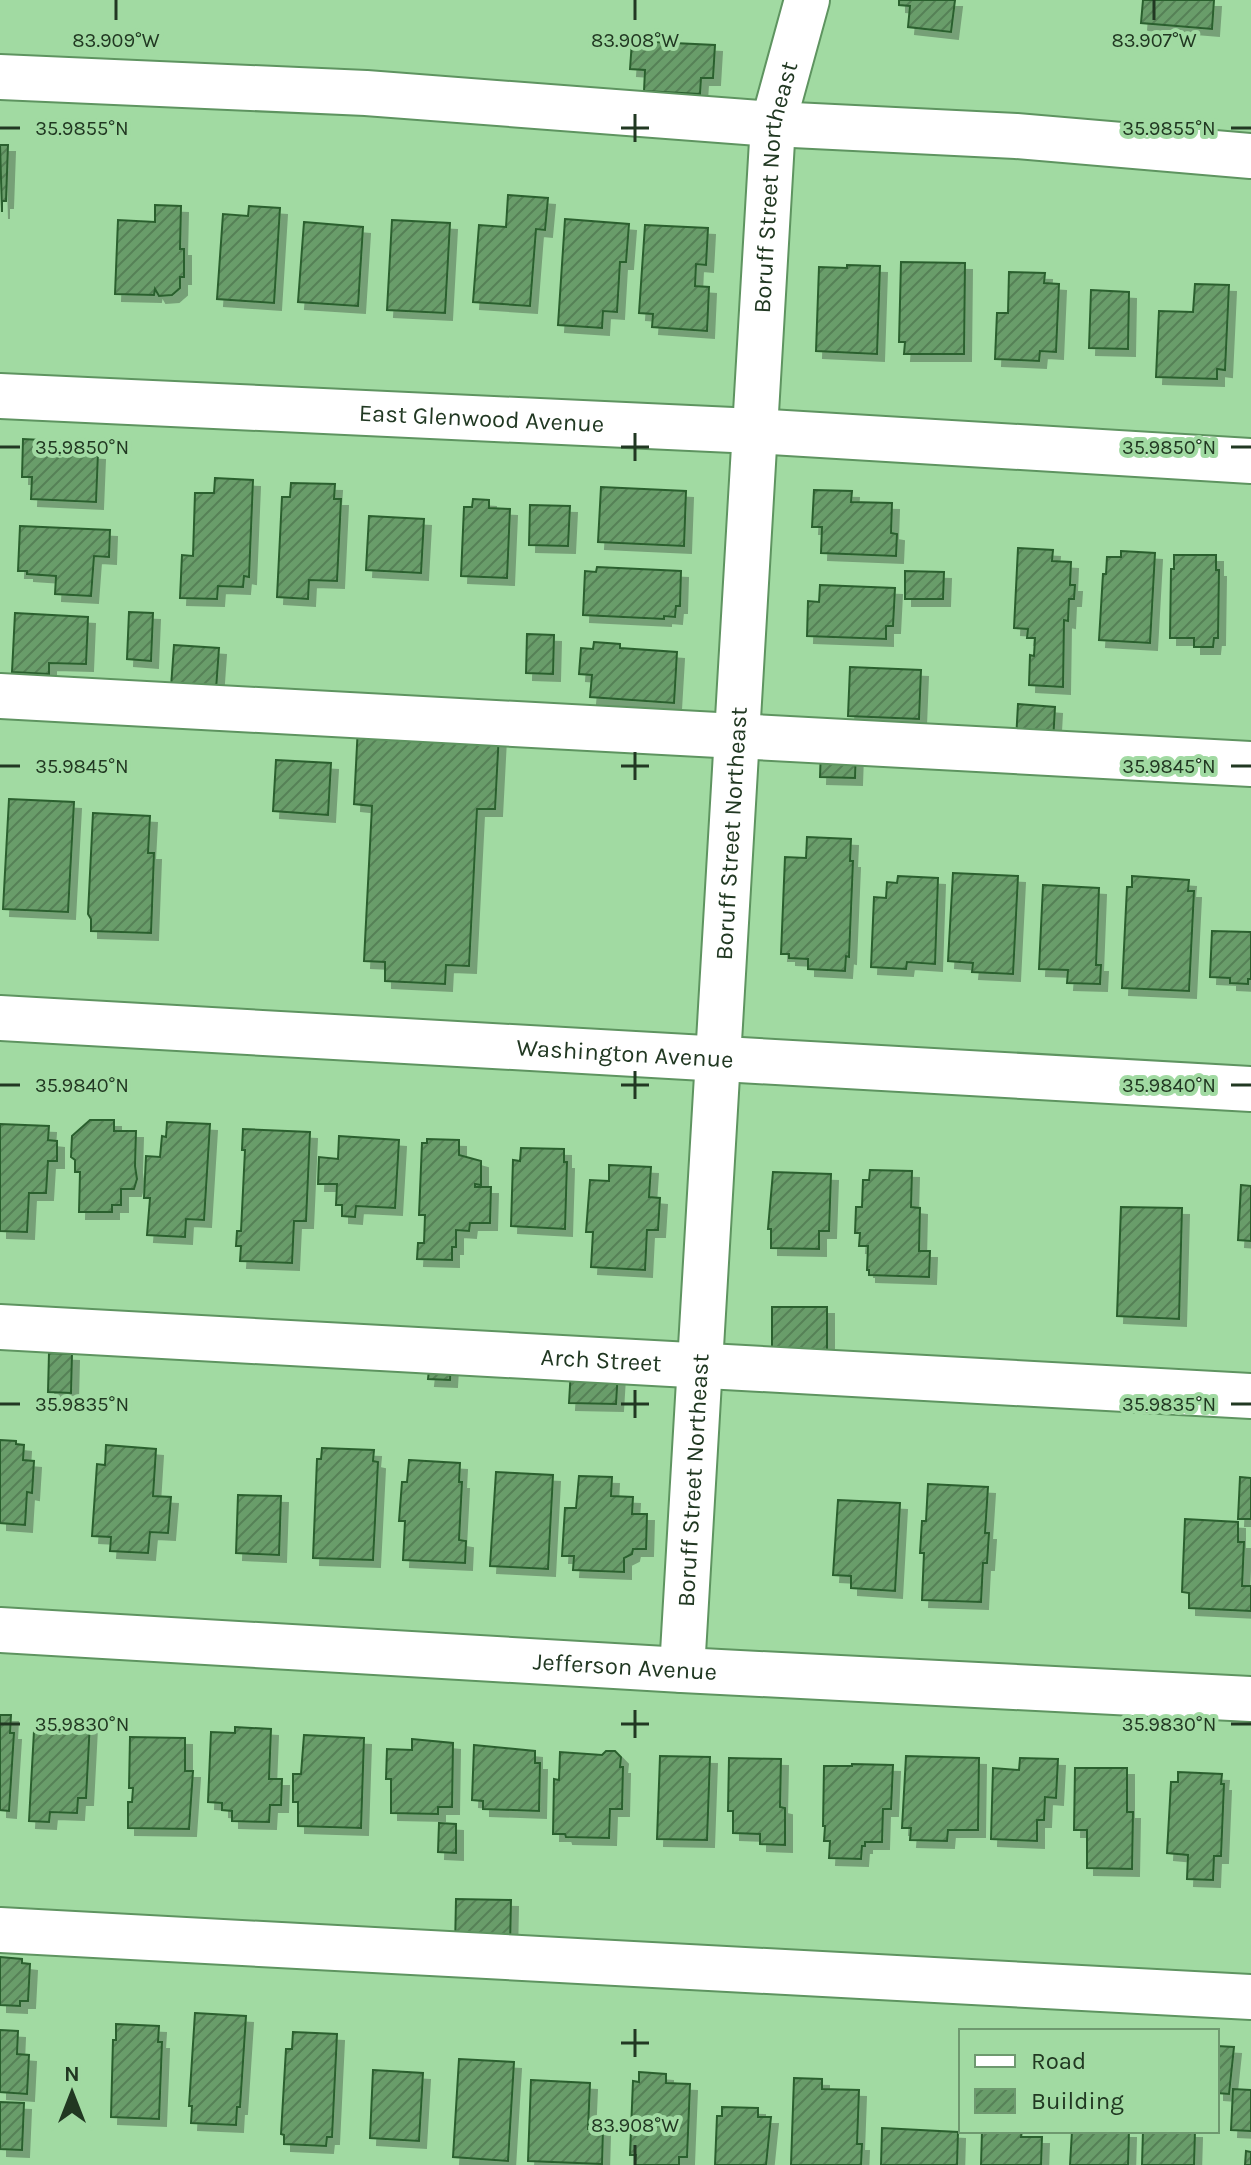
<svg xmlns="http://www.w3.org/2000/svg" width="1251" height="2165" font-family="Karla,sans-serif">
<defs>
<pattern id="building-hatch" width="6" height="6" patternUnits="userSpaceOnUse" patternTransform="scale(2)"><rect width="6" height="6" fill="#699d6a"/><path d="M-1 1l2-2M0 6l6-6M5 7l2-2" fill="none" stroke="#568157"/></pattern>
<filter id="shadow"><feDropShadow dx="7" dy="7" stdDeviation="0" flood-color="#0004"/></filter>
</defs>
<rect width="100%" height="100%" fill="#a1daa2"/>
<!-- building -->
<path fill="url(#building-hatch)" stroke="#2c602f" stroke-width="2" filter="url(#shadow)" d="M899,0H955L951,32L908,27L910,6L899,5Z
M1143,0H1214L1212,29L1141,23Z
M632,41L715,45L713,78H701L700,94L644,91L645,70L630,69Z
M0,145H8L6,201H2V212Z
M508,195L548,198L545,230L536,229L530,306L473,302L479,225L506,227Z
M155,205L181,206L180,249H184V277H180V288L172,295L159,296L155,289L154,295L115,294L118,220L155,222Z
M249,206L280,208L274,303L217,299L223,214L248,216Z
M565,219L629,224L626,262H620L617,312L603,311L602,328L558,325Z
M392,220L450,223L445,313L387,310Z
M304,222L363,227L358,306L298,302Z
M645,225L708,228L706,265L696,264L695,286L709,287L707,331L652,327L653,314L639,313Z
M901,262L965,263L964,354H904L905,342H899Z
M847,265L880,266L877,354L816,351L819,267L847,268Z
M1009,272L1045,273L1044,283L1059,284L1056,352L1040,351L1039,361L995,359L997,313H1008Z
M1195,284L1229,285L1225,370L1217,369V379L1156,377L1159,311L1193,312Z
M1091,290L1129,292L1128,349L1089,348Z
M23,439L60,441V451L98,453L96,502L31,499L32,477H22Z
M215,478L253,480L249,577L244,576L243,587L218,586L217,599L180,598L182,555L193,556L195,493H214Z
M291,483L335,484L334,499H341L337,581L309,580L308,599L277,597L282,497H290Z
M601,487L686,491L684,546L598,542Z
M814,490L852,491L851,502L892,503L891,533L897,534L896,556L821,553L822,527H812Z
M473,499L489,500V508L510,509L507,578L461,576L464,507H472Z
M530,505L570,506L568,546L529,545Z
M369,516L424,519L421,573L366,570Z
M20,526L110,530L109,557L94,556L91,596L55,594L56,576L27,574V571H18Z
M1018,548L1053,550L1052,561L1071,562L1070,585H1075L1074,599H1069L1068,621L1064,620L1063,687L1029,685L1030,655L1034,656L1035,638H1027L1028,629L1014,628Z
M1121,551L1155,553L1150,643L1099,640L1103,574H1106L1107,557H1121Z
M1174,555H1216V570H1219L1218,638H1214L1213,647H1194V638H1170L1171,569H1174Z
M597,567L681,571L680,606H676L675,617L664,616V619L583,615L585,571L596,572Z
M905,571L944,572L943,599H905Z
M820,585L895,588L893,626H886V639L807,636L808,601L819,602Z
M129,612L153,613L151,661L127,659Z
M15,613L88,617L86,664L49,663V674L12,672Z
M527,634L554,635L553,674L526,673Z
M594,642L620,644V648L677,652L674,703L590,697L592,675L579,674L581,648L593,649Z
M174,645L219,648L216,690L171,687Z
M850,667L921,670L919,719L848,716Z
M1018,704L1055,707L1053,742L1016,740Z
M358,726L499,733L495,809H477L469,966L446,965L445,984L385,981V962L364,961L372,806L354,804Z
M821,748L856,749L855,778L820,777Z
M276,760L331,763L328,815L273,811Z
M9,799L74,802L68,912L3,909Z
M93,813L150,816L148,853H154L151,933L91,931V919L88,914Z
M807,837L851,839L850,861H853L849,957L846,956L845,971L808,969V959L789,958V954H781L785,857L806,858Z
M953,873L1018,876L1013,974L972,972L973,963L948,961Z
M898,876L938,878L935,964L907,962L906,969L871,967L874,897L886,898L887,882L897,883Z
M1132,876L1189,880L1188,891H1194L1189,991L1122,988L1127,887H1132Z
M1043,885L1099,888L1096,965H1101L1100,984L1067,983L1068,970L1039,969Z
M1212,931L1251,932V979H1248V984L1230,983V978L1210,977Z
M90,1120H114V1131H136L135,1166L137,1179L134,1189H121V1205H112V1212H79L80,1172H75V1160L71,1157L72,1136Z
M167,1122L210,1124L204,1220L186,1219L185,1237L147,1235L150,1198H144L146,1156L160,1157L162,1136L166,1137Z
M0,1124L49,1126L48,1140L57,1141V1161H48L46,1193H29L27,1232L0,1231Z
M243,1129L310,1132L306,1221H294L292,1263L240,1261L241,1246H236L237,1231H241L245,1150H242Z
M339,1136L399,1140L395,1208L356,1206L355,1217L342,1216V1205H336L337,1184H318L319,1157L338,1159Z
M427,1139L459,1140V1155L481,1161V1185L475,1184V1187H491L490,1223H470L469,1231L456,1230V1247H452V1260L417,1259L418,1243H424L425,1215H419L422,1143H427Z
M521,1148L564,1149V1162H567L565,1229L511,1226L513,1160L520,1161Z
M609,1165L651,1167L649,1197L660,1198L658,1230H647L645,1270L591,1267L593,1232H586L590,1180L609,1181Z
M870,1170L912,1171L911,1207L920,1208L919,1251H930L929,1277L869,1275V1270H867L868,1246H859L860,1233H855L856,1207H862L863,1180H869Z
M773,1172L831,1174L829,1231H819V1249L771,1248V1229H768Z
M1241,1185L1251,1186V1241L1238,1240Z
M1121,1207L1182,1208L1179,1319L1117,1316Z
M772,1307H827V1352H772Z
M49,1353L72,1354L71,1393L48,1392Z
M430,1361L451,1363L450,1380L428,1379Z
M571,1369L618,1371L616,1404L569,1403Z
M0,1440L16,1441V1444L24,1445L23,1460L34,1461L32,1493L27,1492L25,1525L0,1523Z
M106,1445L156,1449L153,1496L171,1497L168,1533L150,1532L148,1553L110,1551L111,1537L92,1536L97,1464L105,1465Z
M322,1448L374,1450L373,1461L378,1462L373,1560L313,1558L317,1459H321Z
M409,1460L460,1463L459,1482H462L459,1540L466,1541L465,1563L403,1560L405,1521H399L402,1482H407Z
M496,1472L553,1475L548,1569L490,1566Z
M579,1476L612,1477L611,1496L633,1497L632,1514H647L646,1549H633L632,1554L624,1558V1572L573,1570L574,1556H562L565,1508H576Z
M1240,1477L1251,1478V1519H1238Z
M928,1484L988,1487L985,1533H989L987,1563H983L981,1602L922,1600L924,1553H920L922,1521H926Z
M238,1495L281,1496L279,1555L236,1553Z
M838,1500L900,1503L895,1591L851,1588V1576L833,1575Z
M1185,1519L1238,1522V1542H1244L1242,1586H1251V1611L1189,1608V1593L1182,1592Z
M0,1715H11L10,1733H14L9,1811L0,1810Z
M58,1721L90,1722L86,1798H78L77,1813L50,1812L49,1822L29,1821L34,1731L57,1733Z
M235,1727L271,1729L269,1779H282L281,1805H270L269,1822L232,1821V1811L222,1810V1803L208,1802L211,1732L235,1733Z
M304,1735L364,1738L361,1828L298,1826V1802H293V1774H301Z
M130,1737L185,1738V1771H193L189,1829L128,1828V1802H132L133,1788H129Z
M412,1739L453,1743L452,1807H438V1814L391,1813V1779H386L387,1749L412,1750Z
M474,1745L535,1751V1763H540L539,1811L483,1809V1801L472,1800Z
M606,1751H615L621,1757L620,1767H623L622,1809H610L609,1838L566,1837L565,1834H553L554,1779L559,1780L560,1752L602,1755Z
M660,1756L710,1757L707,1840L657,1839Z
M906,1756L979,1758L978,1830H948L947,1841L910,1840L911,1828H902Z
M729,1758L781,1759L780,1807L785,1808V1845L760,1844V1834L733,1833V1811H728Z
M1020,1758L1058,1759L1056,1798L1045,1797L1044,1820H1037V1841L991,1839L993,1768L1019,1770Z
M852,1764L893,1765L891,1809H883L882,1842H865V1846H862L861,1859L829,1858L830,1841H824L825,1826H823L824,1766H852Z
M1075,1768H1127V1812H1133L1132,1869L1087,1868V1830H1074Z
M1178,1772L1222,1774L1221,1784H1224L1221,1856H1214L1213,1880L1187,1879L1188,1855L1167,1853L1171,1782H1178Z
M439,1823L456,1824V1853L438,1852Z
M456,1899L511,1900L510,1949L455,1947Z
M0,1957L22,1959V1963L30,1964L28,2001H20V2006L0,2005Z
M195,2013L246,2016L240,2107H237L236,2125L191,2123L192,2106H189Z
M116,2024L159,2026L158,2042H162L159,2119L111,2117L113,2040H116Z
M0,2030L18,2031L17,2054L29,2055L27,2094L0,2092Z
M293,2032L337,2034L332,2137H327L326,2146L284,2144V2135L281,2134L286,2049H292Z
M1217,2046L1234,2047L1229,2094L1217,2093Z
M459,2059L514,2062L508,2161L453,2157Z
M373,2070L423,2073L419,2141L370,2138Z
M639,2072L666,2074V2083L690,2084L687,2157H679V2165H635L636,2155H630L633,2081L639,2082Z
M794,2078L822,2079V2089L859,2090L857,2144H862L861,2165H791Z
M531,2080L590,2083L588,2129H603L602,2164L528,2161Z
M1233,2089L1251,2090V2131L1231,2130Z
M0,2102L24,2103L22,2150L0,2149Z
M722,2107L758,2108V2117H771L766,2165H715L717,2116H722Z
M882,2128L958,2132L957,2165H881Z
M982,2131H1022L1021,2137H1042L1041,2165H981Z
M1072,2131H1129L1128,2165H1070Z
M1143,2131H1195L1194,2165H1142Z
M1246,2151L1251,2152V2165H1245Z"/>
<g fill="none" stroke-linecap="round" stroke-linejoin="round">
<!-- minor casing -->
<g stroke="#5e9460" stroke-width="48">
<g id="minor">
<path d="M0,77L366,93L773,124L1016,136L1251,156"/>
<path id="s1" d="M0,396L754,431L1251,461"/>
<path d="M0,696L1251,764"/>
<path id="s2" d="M0,1018L1251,1089"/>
<path id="s3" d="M0,1327L1251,1396"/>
<path id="s4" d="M0,1630L682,1670L1251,1699"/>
<path id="s5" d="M682,1670L773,124L807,0"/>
<path d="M0,1930L1251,1997"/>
</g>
</g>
<!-- minor -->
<use href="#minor" stroke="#fff" stroke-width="44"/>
</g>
<!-- ticks -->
<path fill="none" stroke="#213822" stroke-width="3" d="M116,0V20M635,0V20M1154,0V20M635,114V142M0,128H20M621,128H649M1231,128H1251M635,433V461M0,447H20M621,447H649M1231,447H1251M635,752V780M0,766H20M621,766H649M1231,766H1251M635,1071V1099M0,1085H20M621,1085H649M1231,1085H1251M635,1390V1418M0,1404H20M621,1404H649M1231,1404H1251M635,1710V1738M0,1724H20M621,1724H649M1231,1724H1251M635,2029V2057M621,2043H649M635,2145V2165"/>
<g text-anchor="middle" stroke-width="8" stroke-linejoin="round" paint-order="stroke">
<!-- street labels -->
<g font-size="24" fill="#213822" stroke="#a1daa2">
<text dy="8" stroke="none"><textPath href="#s5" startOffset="1486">Boruff Street Northeast</textPath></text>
<text dy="8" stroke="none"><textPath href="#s1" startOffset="482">East Glenwood Avenue</textPath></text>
<text dy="8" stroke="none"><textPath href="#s5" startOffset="838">Boruff Street Northeast</textPath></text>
<text dy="8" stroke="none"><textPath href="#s2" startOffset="626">Washington Avenue</textPath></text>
<text dy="8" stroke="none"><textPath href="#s3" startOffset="602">Arch Street</textPath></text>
<text dy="8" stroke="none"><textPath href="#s5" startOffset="190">Boruff Street Northeast</textPath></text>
<text dy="8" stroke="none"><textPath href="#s4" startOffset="626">Jefferson Avenue</textPath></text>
</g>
</g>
<g font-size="20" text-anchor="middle" fill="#213822" stroke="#a1daa2" stroke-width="8" stroke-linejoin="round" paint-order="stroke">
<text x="116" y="47">83.909°W</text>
<text x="635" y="47">83.908°W</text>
<text x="1154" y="47">83.907°W</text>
<text x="82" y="135">35.9855°N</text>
<text x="1169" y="135">35.9855°N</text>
<text x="82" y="454">35.9850°N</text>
<text x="1169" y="454">35.9850°N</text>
<text x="82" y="773">35.9845°N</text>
<text x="1169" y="773">35.9845°N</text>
<text x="82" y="1092">35.9840°N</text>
<text x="1169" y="1092">35.9840°N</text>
<text x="82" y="1411">35.9835°N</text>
<text x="1169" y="1411">35.9835°N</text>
<text x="82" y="1731">35.9830°N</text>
<text x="1169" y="1731">35.9830°N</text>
<text x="635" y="2132">83.908°W</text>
</g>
<!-- legend -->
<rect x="959" y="2029" width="260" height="104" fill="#a1daa2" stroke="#6e996f" stroke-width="2"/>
<rect x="975" y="2055" width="40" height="12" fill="#ffffff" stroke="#6e996f" stroke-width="2"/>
<text x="1031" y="2069" font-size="24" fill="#213822">Road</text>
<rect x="975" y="2089" width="40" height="24" fill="url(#building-hatch)" stroke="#6e996f" stroke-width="2"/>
<text x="1031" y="2109" font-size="24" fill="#213822">Building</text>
<!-- north arrow -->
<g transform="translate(72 2093)" stroke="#a1daa2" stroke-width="6" paint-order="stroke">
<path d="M0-6L14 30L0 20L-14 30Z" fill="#213822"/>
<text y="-12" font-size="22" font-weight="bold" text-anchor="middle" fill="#213822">N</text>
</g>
</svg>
